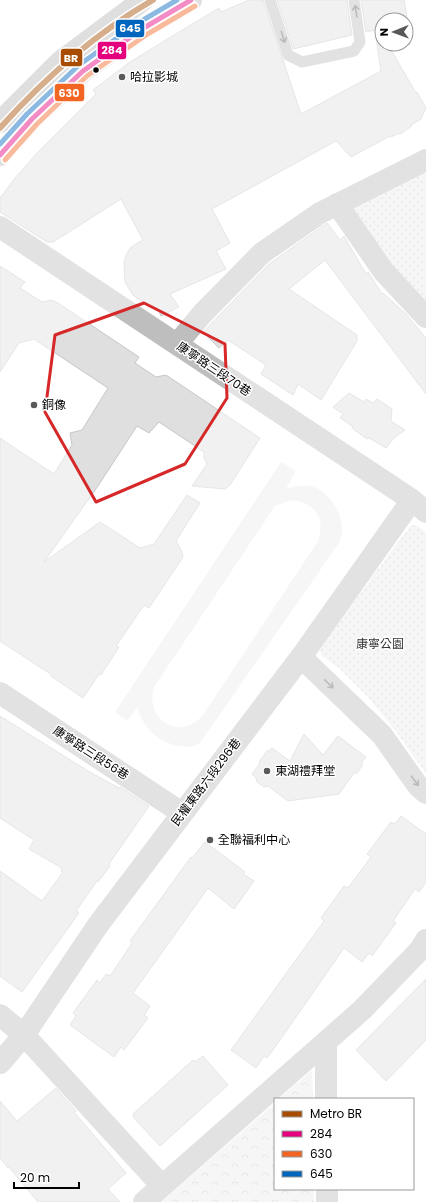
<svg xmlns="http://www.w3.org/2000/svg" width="426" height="1202" font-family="Poppins,'Noto Sans TC',sans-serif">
<defs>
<pattern id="green-dots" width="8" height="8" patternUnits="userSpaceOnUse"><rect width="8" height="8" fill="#ececec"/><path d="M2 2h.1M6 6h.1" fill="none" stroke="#c9c9c9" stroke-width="1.8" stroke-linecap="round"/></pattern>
<pattern id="forest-crowns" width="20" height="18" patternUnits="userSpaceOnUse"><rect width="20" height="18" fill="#ececec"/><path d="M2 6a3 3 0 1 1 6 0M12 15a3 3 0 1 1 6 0" fill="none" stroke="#c9c9c9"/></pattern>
</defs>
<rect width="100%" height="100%" fill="#fff"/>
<!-- green -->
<path fill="url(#green-dots)" d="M422,172L426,174V303H421L351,212L355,203Z
M412,525L418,526L426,533V774L397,733L368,697L340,669L322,656L320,651L322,645L398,542Z"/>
<!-- forest -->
<path fill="url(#forest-crowns)" d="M312,1070L313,1099H279Z
M275,1103V1189H314V1202H161Z"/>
<!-- pitch -->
<path fill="#ececec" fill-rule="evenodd" d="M281,462L296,471L286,489C294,487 303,484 311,486C329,491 343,514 342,531C342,535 340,539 339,543L200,743C193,748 187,747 179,746C157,742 144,728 137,708L127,721L115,712ZM295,500C318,506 325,519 318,541L203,715C179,743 144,718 154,687L275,506L288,501Z"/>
<!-- building -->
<path fill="#dfdfdf" stroke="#c7c7c7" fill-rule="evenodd" d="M249,0H263L301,114L381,71L375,30L366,32L361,0H404L409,29L410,44L390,48L416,93L417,92L426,108L421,119L411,125L412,126L400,134L399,133L391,137L390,136L351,157L336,141L212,209L230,243L216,251L226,269L170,294L179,307L161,316L158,309L145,304L133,295L125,282L124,262L126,255L131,247L143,240L121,199L53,242H47L0,212V198L15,178L38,152L96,94L93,90L130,62L156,46L219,8L221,12ZM382,20H406V44H382Z
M277,0H347L352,35L293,49Z
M327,223L340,240L344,236L366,274L368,272L382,294L383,293L406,314L426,338V394L325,260L289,289L357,335V341L321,400L298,384L293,395L261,374L266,365L228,340L219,348L203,332L269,264Z
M0,266L25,282L20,288L42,302L51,300L58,303L139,357L135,363L156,377L166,375L260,438L230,485L225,489L192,486L207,464L204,458V452L159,422L149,433L137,426L98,486L44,562L100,522L140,548L154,544L187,495L200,503L176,541L182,552L183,557L149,608L144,605L116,646L119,647L101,675L99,674L83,698L51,676L52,675L0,641V438L54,474L72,445L70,433L82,430L108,388L34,339L19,343L0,372Z
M349,393L364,402L366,399L373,403L377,399L392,409L391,421L405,430L394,438L386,448L369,438L367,439L353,429L352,426L340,418L343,414L333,407Z
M0,716L88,771L119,788L120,787L149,806L109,864L110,866L98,882L97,881L76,911L79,913L22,992L0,976V871L42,901L63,872L61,871L62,868L29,849L34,840L0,818Z
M304,734L323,755L338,736L366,757L362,762V766L357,773H354L339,794L288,801L268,786L264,787L257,782L256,778L252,774L260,763L259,762L267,751H269L272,748L290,761Z
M401,816L426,834V882L419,892L415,889L393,921L396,923L372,956L369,953L362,962L344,948L273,1050L267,1058L264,1056L256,1068L231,1050L324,921L321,918L344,886L348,888L371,857L367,854L391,822L395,824Z
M205,842L245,872L243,874L254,881L234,909L208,888L133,993L150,1006L144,1015L148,1018L124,1050L121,1047L114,1057L70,1025L76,1016L73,1013L97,980L100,983L106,974L110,976L132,943L130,941L191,857L192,858Z
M426,979V1040L386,1081L356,1050Z
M203,1056L228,1085L160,1146L133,1117L134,1115L133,1114L193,1060L195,1062Z
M56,1088L76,1111L74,1112L126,1173L108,1189L120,1202H38L9,1167L8,1168L0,1158V1101L17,1121Z"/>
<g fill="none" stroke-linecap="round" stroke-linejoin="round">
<!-- service -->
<path stroke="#bebebe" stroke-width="11" d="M270,0L288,55L302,62L354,51L360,42L354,0"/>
<!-- minor -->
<path stroke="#bebebe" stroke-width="22" d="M337,204L384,272L426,317
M0,227L412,500L426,512
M177,344L203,313L262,253L320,213L426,160
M301,657L382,735L418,786L426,793
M0,693L182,813
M0,1015L24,1035L162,1186
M326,1042V1099
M0,1063L24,1035L98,925L301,657L412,500
M327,1189V1202
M144,1202L362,1010L420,950L426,940"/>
<!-- secondary -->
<path stroke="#b8b8b8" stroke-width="22" d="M0,122L60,62L143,0
M0,155L32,119L83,71L142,29L191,0"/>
<!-- bus-1 casing -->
<g stroke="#fff" stroke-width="8">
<path id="bus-1" d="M0,155L32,119L83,71L142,29L191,0"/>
</g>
<!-- bus-2 casing -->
<g stroke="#fff" stroke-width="8">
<path id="bus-2" d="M5,160L37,124L87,76L146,35L195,6"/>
</g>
<!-- bus-3 casing -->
<g stroke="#fff" stroke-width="8">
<path id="bus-3" d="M0,144L27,114L79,65L138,23L177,0"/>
</g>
<!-- bus-1 -->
<use href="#bus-1" stroke="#e5007d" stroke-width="5"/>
<!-- bus-2 -->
<use href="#bus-2" stroke="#f26522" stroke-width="5"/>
<!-- bus-3 -->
<use href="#bus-3" stroke="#0065bd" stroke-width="5"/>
<!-- metro-1 casing -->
<g stroke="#fff" stroke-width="9">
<path id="metro-1" d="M0,128C45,78 94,34 153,0"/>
</g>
<!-- metro-1 -->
<use href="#metro-1" stroke="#a74c00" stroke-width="6"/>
</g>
<!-- one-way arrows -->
<defs><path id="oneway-shaft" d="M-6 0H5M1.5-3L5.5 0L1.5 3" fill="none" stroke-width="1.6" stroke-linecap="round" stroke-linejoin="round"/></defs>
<g stroke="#686868">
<use href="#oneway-shaft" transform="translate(356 11) rotate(-99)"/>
<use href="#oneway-shaft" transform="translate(283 37) rotate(72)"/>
<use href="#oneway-shaft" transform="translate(329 684) rotate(44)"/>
<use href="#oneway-shaft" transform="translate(415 781) rotate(53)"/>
</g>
<!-- marked area -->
<path d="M0 0H426V1202H0ZM144,303L225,344L227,398L185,464L96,502L45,412L55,335Z" fill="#fff" fill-opacity=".55" fill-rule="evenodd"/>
<path fill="none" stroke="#d62828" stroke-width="3" stroke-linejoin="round" d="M144,303L225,344L227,398L185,464L96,502L45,412L55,335Z"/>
<!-- markers -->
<circle fill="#000" stroke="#fff" stroke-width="1.5" cx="96" cy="70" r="3.5"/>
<g fill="#595959" stroke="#fff" stroke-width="1.5">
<circle cx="122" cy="77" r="4"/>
<circle cx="34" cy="405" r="4"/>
<circle cx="267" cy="771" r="4"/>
<circle cx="210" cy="840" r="4"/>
</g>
<g text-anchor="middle" stroke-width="3" stroke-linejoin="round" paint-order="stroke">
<!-- poi labels -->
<g font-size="12" fill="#000" stroke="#fff" text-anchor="start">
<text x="130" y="81">哈拉影城</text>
<text x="42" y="409">銅像</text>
<text x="275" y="775">東湖禮拜堂</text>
<text x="218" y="844">全聯福利中心</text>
</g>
<!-- street labels -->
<g font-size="12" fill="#000" stroke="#fff">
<text transform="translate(214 369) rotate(34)" y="4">康寧路三段70巷</text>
<text transform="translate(91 753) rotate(33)" y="4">康寧路三段56巷</text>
<text transform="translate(206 782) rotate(-53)" y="4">民權東路六段296巷</text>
</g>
<!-- park labels -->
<g font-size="12" fill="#333" stroke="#fff">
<text x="380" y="648">康寧公園</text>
</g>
</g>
<g stroke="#fff" stroke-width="1.5">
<rect x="115" y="19" width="30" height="19" rx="4" fill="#0065bd"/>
<rect x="97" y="41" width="30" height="19" rx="4" fill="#e5007d"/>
<rect x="60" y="48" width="23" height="19" rx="4" fill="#a74c00"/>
<rect x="54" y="83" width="31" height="19" rx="4" fill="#f26522"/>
</g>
<g font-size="11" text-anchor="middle" font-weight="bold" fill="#fff">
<text x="130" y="32">645</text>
<text x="112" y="54">284</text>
<text x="71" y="62">BR</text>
<text x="69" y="97">630</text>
</g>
<!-- legend -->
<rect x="274" y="1098" width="140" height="92" fill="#ffffff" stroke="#999999"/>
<rect x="282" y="1111" width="20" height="6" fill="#a74c00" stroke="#999999"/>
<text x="310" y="1118" font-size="12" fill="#000000">Metro BR</text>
<rect x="282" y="1131" width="20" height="6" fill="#e5007d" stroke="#999999"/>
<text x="310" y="1138" font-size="12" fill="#000000">284</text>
<rect x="282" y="1151" width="20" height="6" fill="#f26522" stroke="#999999"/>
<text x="310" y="1158" font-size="12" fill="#000000">630</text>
<rect x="282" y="1171" width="20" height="6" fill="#0065bd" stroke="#999999"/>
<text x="310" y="1178" font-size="12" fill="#000000">645</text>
<!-- north arrow -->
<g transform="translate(394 32) rotate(269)"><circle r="19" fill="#ffffff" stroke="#999999"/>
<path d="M0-3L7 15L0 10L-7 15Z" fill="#595959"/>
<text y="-6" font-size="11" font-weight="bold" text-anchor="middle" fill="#000000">N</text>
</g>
<!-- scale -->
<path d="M14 1182v6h65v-6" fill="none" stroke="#000000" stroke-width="2"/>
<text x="20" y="1182" font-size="12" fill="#000000" stroke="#ffffff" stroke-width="3" paint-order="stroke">20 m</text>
</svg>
